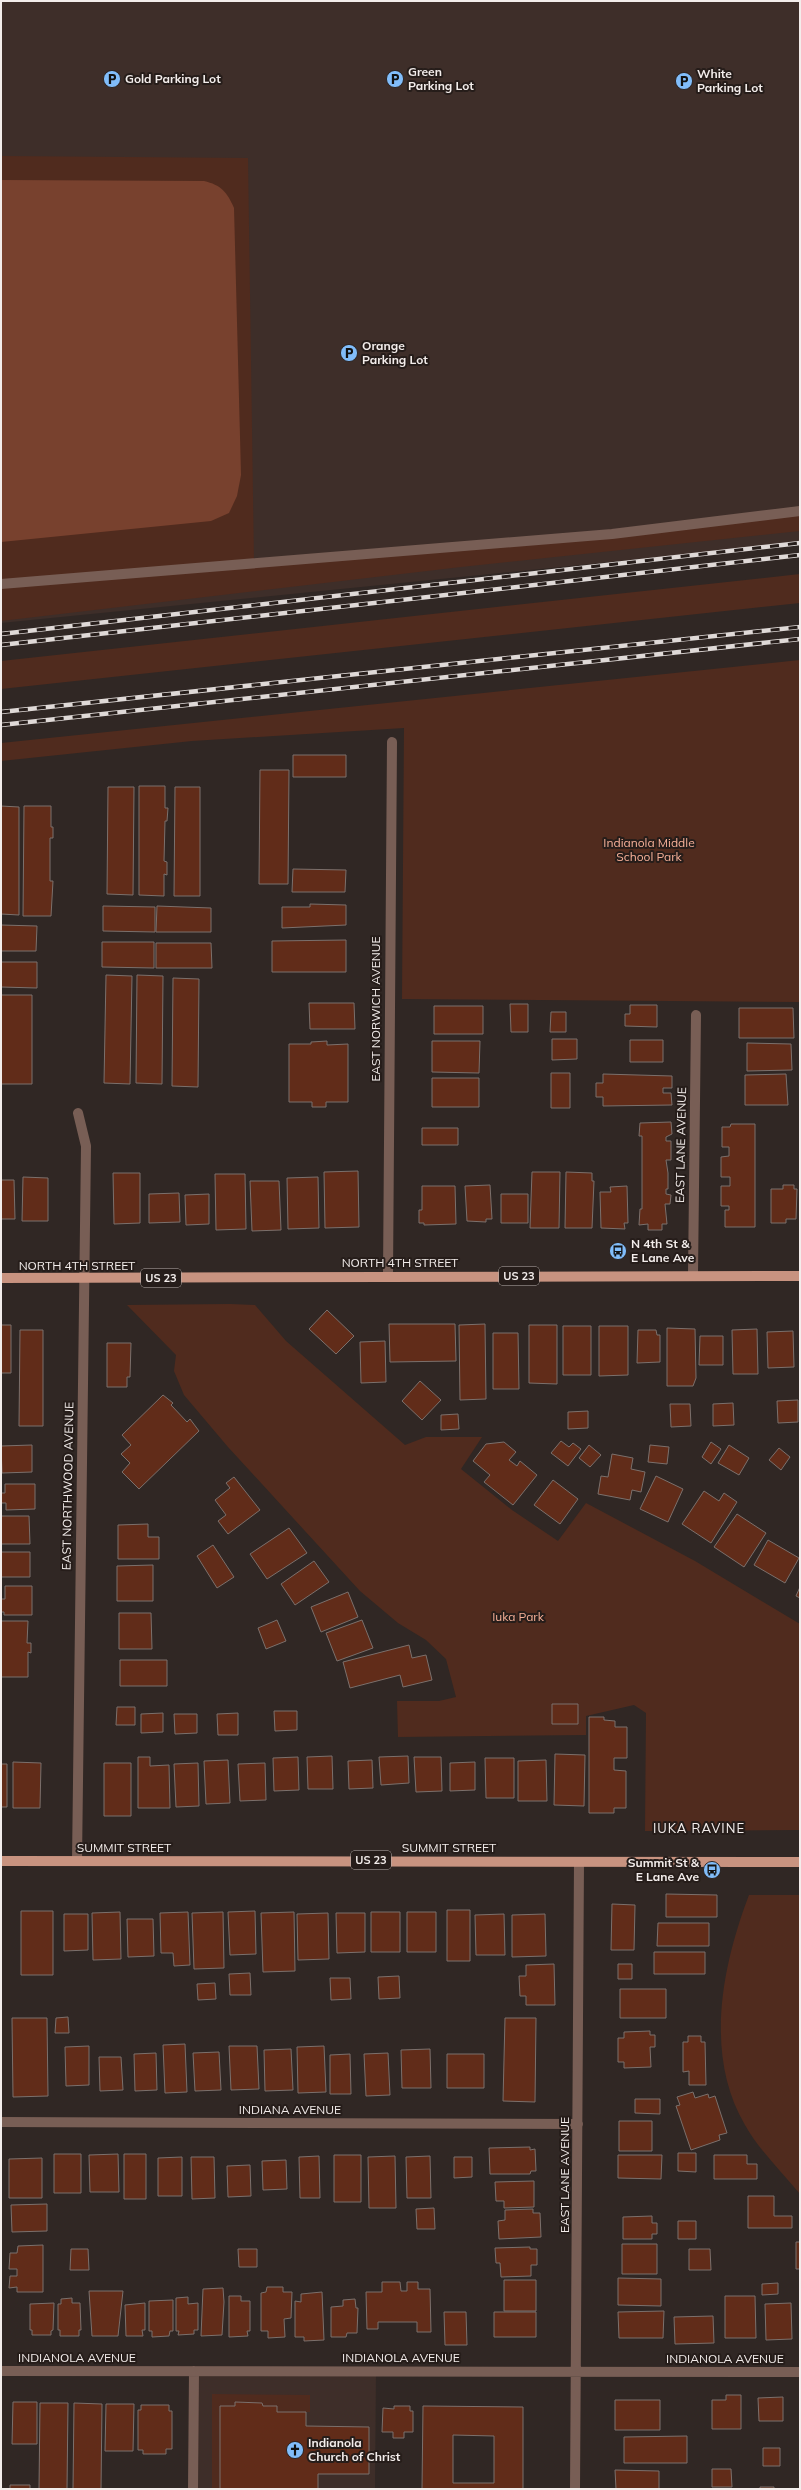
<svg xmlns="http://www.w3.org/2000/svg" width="801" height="2490" font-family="Mulish,sans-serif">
<rect width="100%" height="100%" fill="#302724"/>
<!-- built -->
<path fill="#3e2e29" d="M1,1H800V543L1,623Z
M195,2370L376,2371L375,2489H195Z"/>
<!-- green -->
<path fill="#502b1e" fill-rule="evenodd" d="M1,156L248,158L254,563L800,512V531L461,567L1,621Z
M800,574V603L1,689V661Z
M800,660V1002L402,999L404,728L192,741L1,761V743Z
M230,1304L255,1305L286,1341L405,1445L426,1437H482L461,1469L512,1510L558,1541L586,1503L695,1561L800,1624V1830L645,1831L646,1713L634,1705L586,1716V1735L398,1737L397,1701H439L456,1697L446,1659L426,1640L398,1623L360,1591L228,1447L184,1395L174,1371L176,1355L127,1305ZM552,1704L578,1724H552Z
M749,1895H800V2194C782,2172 759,2150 745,2125C704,2055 722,1966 749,1895Z
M212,2394L310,2395V2412H277V2406H263L262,2403L235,2402V2406H221L220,2489H212Z"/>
<!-- water -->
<path fill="#78412e" d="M1,180L204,181C221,185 227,192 234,208L241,475L237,496L229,513L211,521L1,542Z"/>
<!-- building -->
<path fill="#612c19" stroke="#7b706c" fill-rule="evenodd" d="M293,755H346V777H293Z
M260,770H289L288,884H259Z
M139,786H165V808H168L167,821H165L164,861L167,862V875L164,874V896L139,895Z
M108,787H134L133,895L107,894Z
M175,787H200V896H174Z
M1,806L19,807V915L1,914Z
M24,806H51V827H53V838H50V881H53L51,916H23Z
M293,869L346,870L345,892H292Z
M310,904L346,905V925L282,928V907H310Z
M103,906L155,907V932L103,931Z
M157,906L211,908V932H156Z
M1,925L37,926L36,951H1Z
M346,940V972H272V941Z
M102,942H154V968L102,967Z
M156,943H211L212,968H156Z
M1,962H37V988L1,987Z
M106,975L132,976L130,1084L104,1083Z
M137,975L163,976L162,1084L136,1083Z
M173,978L199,979L198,1087L172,1086Z
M1,995H32V1084H1Z
M309,1003H354L355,1029H310Z
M510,1004H528V1032H511Z
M630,1005H657V1027L625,1026V1014H630Z
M434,1006H483V1034H434Z
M739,1008H793L794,1038H739Z
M551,1012H566V1032H550Z
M552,1039H577V1059L552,1060Z
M630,1040H663V1062H630Z
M327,1041V1045L348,1044V1102H326V1107H312V1102H289V1044H311V1042Z
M432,1041H480L479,1073L432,1072Z
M747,1043L791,1044L792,1070L747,1071Z
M551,1073H570V1108H551Z
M603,1074L672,1076V1088H663V1093H671L672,1105L603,1106V1097H596V1083H603Z
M786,1074L788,1105H745V1075Z
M432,1078H479V1107H432Z
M671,1122L672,1134L666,1137V1141H671V1160H666L668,1173V1189H666V1194L671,1195L670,1204H665L667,1224H662V1230H648V1224L639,1225L640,1209H642V1136H639L640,1123Z
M731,1124H755V1227H725V1210H729V1206H721V1186H730V1177H721V1157L729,1156V1147H722V1127H730Z
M422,1128H458V1145H422Z
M358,1171L359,1227L325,1228L324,1172Z
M532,1172H560L559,1228H530Z
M566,1172L592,1173V1181H594L592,1228H565Z
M113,1173H140V1223L114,1224Z
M215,1174H245L246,1229L216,1230Z
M23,1177L48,1178V1221H22Z
M318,1177L319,1228L288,1229L287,1178Z
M1,1180H14L15,1219H1Z
M250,1181H279L281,1230L252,1231Z
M490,1185L492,1219H486V1222L467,1221L465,1186Z
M783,1185H794V1189H797L796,1219H786V1223H771V1189H783Z
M422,1186H455L456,1224L424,1225V1223H419V1210H422Z
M627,1186L628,1223H624L625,1229L601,1228L600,1192H611L610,1187Z
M179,1193L180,1222L149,1223V1194Z
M209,1194V1224L186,1225L185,1195Z
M501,1194H528V1223H501Z
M327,1310L354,1336L336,1354L309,1329Z
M389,1324H455L456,1361L390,1362Z
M485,1324L486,1399L460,1400L459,1325Z
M1,1325H11V1373H1Z
M529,1325H557V1384L529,1383Z
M563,1326H591V1375H563Z
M599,1326H628V1375L599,1376Z
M667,1328L695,1329L696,1378L693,1386H667Z
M757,1329L758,1374H733L732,1330Z
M20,1330H43V1426H19Z
M638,1330H656L657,1335H660V1362L637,1363Z
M793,1331L794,1367L768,1368L767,1332Z
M493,1333H518L519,1389H493Z
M700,1336H723V1365H699Z
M385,1341L386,1382L361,1383L360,1342Z
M107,1343H131L130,1377H127V1387H107Z
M420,1381L441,1400L422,1420L402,1401Z
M163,1395L173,1403L171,1405L187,1422L190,1419L199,1431L139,1489L122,1472L130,1463L121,1454L131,1445L122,1435Z
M798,1400V1422L778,1423L777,1401Z
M733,1403L734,1425L713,1426V1404Z
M670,1404H690L691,1426L671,1427Z
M588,1411V1428L568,1429V1412Z
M458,1414L459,1429L441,1430V1415Z
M561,1441L569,1447L573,1443L581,1449L568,1466L551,1453Z
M504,1442L516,1452L509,1460L517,1466L520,1461L537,1475L513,1505L484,1482L490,1475L473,1461L486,1444Z
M711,1442L721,1449L711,1464L702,1457Z
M32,1445V1472L2,1473L1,1446Z
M589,1445L601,1455L590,1467L579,1458Z
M650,1445L669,1447L667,1464L648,1462Z
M729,1445L749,1458L739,1475L718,1463Z
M779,1448L790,1457L781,1470L769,1460Z
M612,1454L633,1458L631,1469L645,1472L641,1492L632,1490L630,1500L598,1494L601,1476L608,1477Z
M656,1476L683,1489L668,1522L640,1509Z
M234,1477L260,1510L228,1534L218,1521L226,1515L215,1500L230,1488L226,1483Z
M553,1480L578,1499L560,1524L534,1505Z
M5,1484H35V1509L6,1510V1503H1V1493H5Z
M704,1491L719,1501L724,1493L737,1502L711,1543L682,1524Z
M737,1514L766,1533L744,1567L714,1547Z
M1,1516H29L30,1544H1Z
M148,1524V1537H159V1559H118V1525Z
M289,1528L307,1553L267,1579L250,1554Z
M768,1540L799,1558L785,1583L754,1565Z
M213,1545L234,1577L217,1588L197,1556Z
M1,1552H30V1577H1Z
M314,1561L329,1582L295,1605L281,1584Z
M153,1565V1601H117V1566Z
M5,1586H32V1615H4V1612H1V1599H5Z
M800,1587V1598L796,1596Z
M348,1592L358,1617L321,1632L311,1607Z
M119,1613H151L152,1649H119Z
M277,1620L286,1641L266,1649L258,1628Z
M362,1620L373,1648L337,1661L326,1633Z
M1,1621H28L27,1643H31V1653L28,1652V1677H1Z
M409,1645L412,1658L426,1655L432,1680L403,1687L400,1675L350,1688L343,1662Z
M120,1660H167V1686H120Z
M552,1704H578V1724H552Z
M117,1707H135V1725H116Z
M274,1711H297V1730L275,1731Z
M163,1713V1732L141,1733V1714Z
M238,1713V1735H218L217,1714Z
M174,1714H197V1733L175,1734Z
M589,1717H604V1720L615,1721V1727H627V1758H614V1770L626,1771V1808H614V1813H589Z
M555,1754L585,1755L584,1806L554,1805Z
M332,1756L333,1789H308L307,1757Z
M408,1756L409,1783L381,1785L379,1757Z
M138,1757H150V1766L169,1765L170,1808H138Z
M298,1757L299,1790L274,1791L273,1758Z
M414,1757H441L442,1791L416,1792Z
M485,1758H514V1798H486Z
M228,1760L230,1803L206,1804L204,1761Z
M372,1760L373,1788L349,1789L348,1761Z
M546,1760L547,1801H518V1761Z
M13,1762L41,1763L40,1808H13Z
M475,1762V1790L450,1791V1763Z
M104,1763H131V1816H104Z
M198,1763L199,1806L176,1807L174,1764Z
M265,1763L266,1800L240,1801L238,1764Z
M1,1764H7V1807H1Z
M666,1894L717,1895V1917H666Z
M612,1904L635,1905L634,1950H611Z
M447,1910H470V1961H447Z
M21,1911H53V1975H21Z
M255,1911L256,1954L230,1955L228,1912Z
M120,1912L121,1959L93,1960L92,1913Z
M188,1912L190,1965L174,1966L173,1953H161L160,1913Z
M223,1912L224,1968L194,1969L192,1913Z
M294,1912L295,1971L263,1972L261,1913Z
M371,1912H400V1952H371Z
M407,1912H436V1952H407Z
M328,1913L329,1959L298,1960L297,1914Z
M336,1913H365V1952L337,1953Z
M64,1914H88V1950L64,1951Z
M504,1914L505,1955H476L475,1915Z
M545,1914L546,1956L512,1957V1915Z
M127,1919H153L154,1956L128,1957Z
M658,1923H709V1946H657Z
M654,1952H705V1974H654Z
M554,1964L555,2005H526V1996H520L519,1976H526V1965Z
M618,1964H632V1979H618Z
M250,1973L251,1995H230L229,1974Z
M399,1976L400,1998L379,1999L378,1977Z
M330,1978H350L351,1999L331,2000Z
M215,1983L216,1999L198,2000L197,1984Z
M620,1989H666V2018H620Z
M68,2017L69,2033H55L56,2018Z
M12,2018H47L48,2096L13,2097Z
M505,2018H536L535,2102L503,2101Z
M650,2031V2035H655V2047H650L651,2067L624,2068V2062H618V2038H624V2032Z
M688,2036H701V2042H705L706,2085H689V2071L683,2072V2042H688Z
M185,2044L187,2092L165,2093L163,2045Z
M89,2046V2085L66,2086L65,2047Z
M229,2046H257L259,2089L231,2090Z
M324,2046L326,2092L298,2093L297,2047Z
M291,2049L293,2090L265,2091L264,2050Z
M430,2049L431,2088H402L401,2050Z
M219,2052L221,2090L195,2091L193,2053Z
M156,2053L157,2090L135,2091L134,2054Z
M388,2053L390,2095L366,2096L364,2054Z
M350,2054L351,2094H330V2055Z
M447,2054H484V2088H447Z
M99,2057H121L123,2090L100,2091Z
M693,2092L695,2098L708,2094L709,2098L715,2096L727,2133L719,2135L720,2140L691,2150L676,2106L680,2105L677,2097Z
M635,2099H660V2114L635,2113Z
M619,2121H652V2151H619Z
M530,2147V2150L535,2149L536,2171H531L530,2174H490L489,2148Z
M678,2153H696V2172L678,2171Z
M54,2154H81V2193H54Z
M118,2154L119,2192H90L89,2155Z
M124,2154H146V2199H124Z
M334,2155H361V2202H334Z
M618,2155H662L661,2179L618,2178Z
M714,2155H747V2164H757V2179H714Z
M319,2156L320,2198H300L299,2157Z
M395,2156L396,2208H369L368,2157Z
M430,2156L431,2198H407L406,2157Z
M182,2157V2196H158V2158Z
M191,2157H214L215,2198L192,2199Z
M454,2157H472V2177L454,2178Z
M42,2158V2198H9V2159Z
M286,2160L287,2189L263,2190L262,2161Z
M250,2165L251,2196L228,2197L227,2166Z
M534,2181V2207L504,2208V2201H496L495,2182Z
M748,2196H774V2216H792V2228H748Z
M47,2204V2231L12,2232L11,2205Z
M434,2208L435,2229H417L416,2209Z
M533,2209V2213H540L541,2237L499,2239L498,2221L505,2220V2210Z
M652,2216V2223H657V2234H652V2239H623V2217Z
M678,2221H696V2239H678Z
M796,2242H800V2269H796Z
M622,2244H657V2274H622Z
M43,2245V2292H17V2287L9,2288L10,2276H17V2269H9L10,2253H17L18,2246Z
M530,2247V2249H537V2265H531V2276L501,2277L500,2263H496L495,2248Z
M71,2249H88L89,2270H70Z
M238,2249H257V2267H239Z
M689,2249H710L711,2270H689Z
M618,2278L661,2279V2306L618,2305Z
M504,2280H536V2311H504Z
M382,2282H400L401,2291H407V2282H418V2289H430L431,2332H417V2322H378V2329H367L366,2292H382Z
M778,2283V2294L762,2295V2284Z
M267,2287H283V2292H292L291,2318L284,2319L285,2337L268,2338V2331H261V2293L266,2292Z
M223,2288L224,2302L222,2335L201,2336L203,2289Z
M89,2291H123L118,2336H92Z
M322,2292L324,2340L304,2341V2337H295V2301L301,2302V2294Z
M229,2296H241V2301H250V2331H247L248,2336L229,2337Z
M725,2296H755L756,2338H725Z
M188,2297V2304L198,2303V2330H194V2334L178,2335L179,2331H176V2298Z
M72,2298V2303H80L81,2330H79V2336H60V2330H58V2304H61V2299Z
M355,2299L356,2308H358L357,2333H347L346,2337H331V2307L343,2306V2300Z
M173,2300V2331H170L169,2336L152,2337V2331H149V2301Z
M54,2303L53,2330L51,2331V2335H32V2330H30V2304Z
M145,2303V2330H142L143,2336H126L125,2305Z
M791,2303L792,2339L766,2340L765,2304Z
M664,2311L663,2338H619L618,2312Z
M444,2312H466L467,2345H445Z
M494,2312H536V2337H494Z
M713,2316L714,2343L675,2344L674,2317Z
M726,2395H741V2429H712V2400H726Z
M783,2397V2421H759L758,2398Z
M615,2400H660V2430H615Z
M13,2402H37V2444H12Z
M235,2402L262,2403L263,2406H277V2412H306V2426L369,2427V2474H318V2489H220V2406H235Z
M40,2403H68L67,2489H39Z
M74,2403L102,2404L101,2489H73Z
M106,2404H134L133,2451H105Z
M141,2405H169V2411H172V2449H166V2454H143V2450H138V2410H141Z
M394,2406H410V2411H413V2432H404V2438H393V2432H382L383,2408L394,2409Z
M423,2406L523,2407V2489H422ZM453,2435L494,2436V2483H453Z
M687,2436V2463H624V2437Z
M763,2448H780V2466H763Z
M712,2469H731L732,2487H712Z
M615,2470L659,2471V2489H616Z
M10,2485H30V2489H10Z
M760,2487H774V2489H760Z"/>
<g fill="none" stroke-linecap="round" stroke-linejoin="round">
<!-- minor -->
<path stroke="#785e55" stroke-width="10" d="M1,584L612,534L800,511
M693,1275L696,1015
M388,1276L392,742
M77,1861L86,1146L78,1113
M1,2122L578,2124
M1,2371L800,2372
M193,2489L194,2371
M575,2489L579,1862"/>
<!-- major -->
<path stroke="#c89380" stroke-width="10" d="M1,1278L800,1276
M1,1861L800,1862"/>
<!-- rail casing -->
<g stroke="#dfd9d7" stroke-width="4.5">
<path id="rail" d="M1,634L800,543
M1,645L800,555
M1,712L800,627
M1,725L800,639"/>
</g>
<!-- rail -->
<use href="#rail" stroke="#261d1a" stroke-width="3" stroke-dasharray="9" stroke-linecap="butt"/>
</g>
<!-- icons -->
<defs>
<g id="parking-disc" transform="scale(0.9)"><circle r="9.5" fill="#81bdfa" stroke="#261d1a"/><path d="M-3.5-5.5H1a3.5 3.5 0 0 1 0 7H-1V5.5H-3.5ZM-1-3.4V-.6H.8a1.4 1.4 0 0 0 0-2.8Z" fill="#111"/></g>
<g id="bus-disc" transform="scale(0.9)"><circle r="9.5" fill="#81bdfa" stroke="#261d1a"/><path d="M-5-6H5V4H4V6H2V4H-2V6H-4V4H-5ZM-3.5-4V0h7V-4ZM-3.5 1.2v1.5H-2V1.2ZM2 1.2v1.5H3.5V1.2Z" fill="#111"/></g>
<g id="church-disc" transform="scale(0.9)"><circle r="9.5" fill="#81bdfa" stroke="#261d1a"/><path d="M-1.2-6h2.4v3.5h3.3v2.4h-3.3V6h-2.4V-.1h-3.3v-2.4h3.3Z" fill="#111"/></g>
</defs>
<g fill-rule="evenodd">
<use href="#parking-disc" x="112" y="79"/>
<use href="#parking-disc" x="395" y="79"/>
<use href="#parking-disc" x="684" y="81"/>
<use href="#parking-disc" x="349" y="353"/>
<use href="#bus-disc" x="618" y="1251"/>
<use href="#bus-disc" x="712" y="1870"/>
<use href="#church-disc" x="295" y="2450"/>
</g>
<g text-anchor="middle" stroke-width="4" stroke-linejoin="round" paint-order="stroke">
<!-- shield labels -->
<g fill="#261d1a" stroke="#b6afac" stroke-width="1">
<rect x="499" y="1267" width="40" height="18" rx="3"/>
<rect x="141" y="1269" width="40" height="18" rx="3"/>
<rect x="351" y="1851" width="40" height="18" rx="3"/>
</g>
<g font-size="11" font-weight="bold" fill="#f3edeb">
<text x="519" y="1280">US 23</text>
<text x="161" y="1282">US 23</text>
<text x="371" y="1864">US 23</text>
</g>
<!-- poi labels -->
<g font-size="12" font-weight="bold" fill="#f3edeb" stroke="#261d1a" text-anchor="start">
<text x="408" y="76">Green<tspan x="408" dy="14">Parking Lot</tspan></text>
<text x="697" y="78">White<tspan x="697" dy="14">Parking Lot</tspan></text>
<text x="125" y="83">Gold Parking Lot</text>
<text x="362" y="350">Orange<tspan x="362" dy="14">Parking Lot</tspan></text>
<text x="631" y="1248">N 4th St &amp;<tspan x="631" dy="14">E Lane Ave</tspan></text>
<text x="699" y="1867" text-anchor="end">Summit St &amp;<tspan x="699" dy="14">E Lane Ave</tspan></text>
<text x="308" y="2447">Indianola<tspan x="308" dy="14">Church of Christ</tspan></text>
</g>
<!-- park labels -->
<g font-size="12" fill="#f7b098" stroke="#261d1a">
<text x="649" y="847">Indianola Middle<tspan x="649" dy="14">School Park</tspan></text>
<text x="518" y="1621">Iuka Park</text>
</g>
<!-- street labels -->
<g font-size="12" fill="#f3edeb" stroke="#261d1a">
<text transform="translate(376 1009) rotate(-90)" y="4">EAST NORWICH AVENUE</text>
<text transform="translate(681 1145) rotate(-89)" y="4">EAST LANE AVENUE</text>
<text x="400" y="1267">NORTH 4TH STREET</text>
<text x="77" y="1270">NORTH 4TH STREET</text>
<text transform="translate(68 1486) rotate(-89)" y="4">EAST NORTHWOOD AVENUE</text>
<text x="124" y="1852">SUMMIT STREET</text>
<text x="449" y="1852">SUMMIT STREET</text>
<text x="290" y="2114">INDIANA AVENUE</text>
<text transform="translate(565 2175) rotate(-90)" y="4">EAST LANE AVENUE</text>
<text x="77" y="2362">INDIANOLA AVENUE</text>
<text x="401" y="2362">INDIANOLA AVENUE</text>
<text x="725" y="2363">INDIANOLA AVENUE</text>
</g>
<!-- neighbourhood labels -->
<g font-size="13" letter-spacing="1" fill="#f3edeb" stroke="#261d1a">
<text x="699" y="1833">IUKA RAVINE</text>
</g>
</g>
<!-- border -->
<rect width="801" height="2490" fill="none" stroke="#f3edeb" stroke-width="4"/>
</svg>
